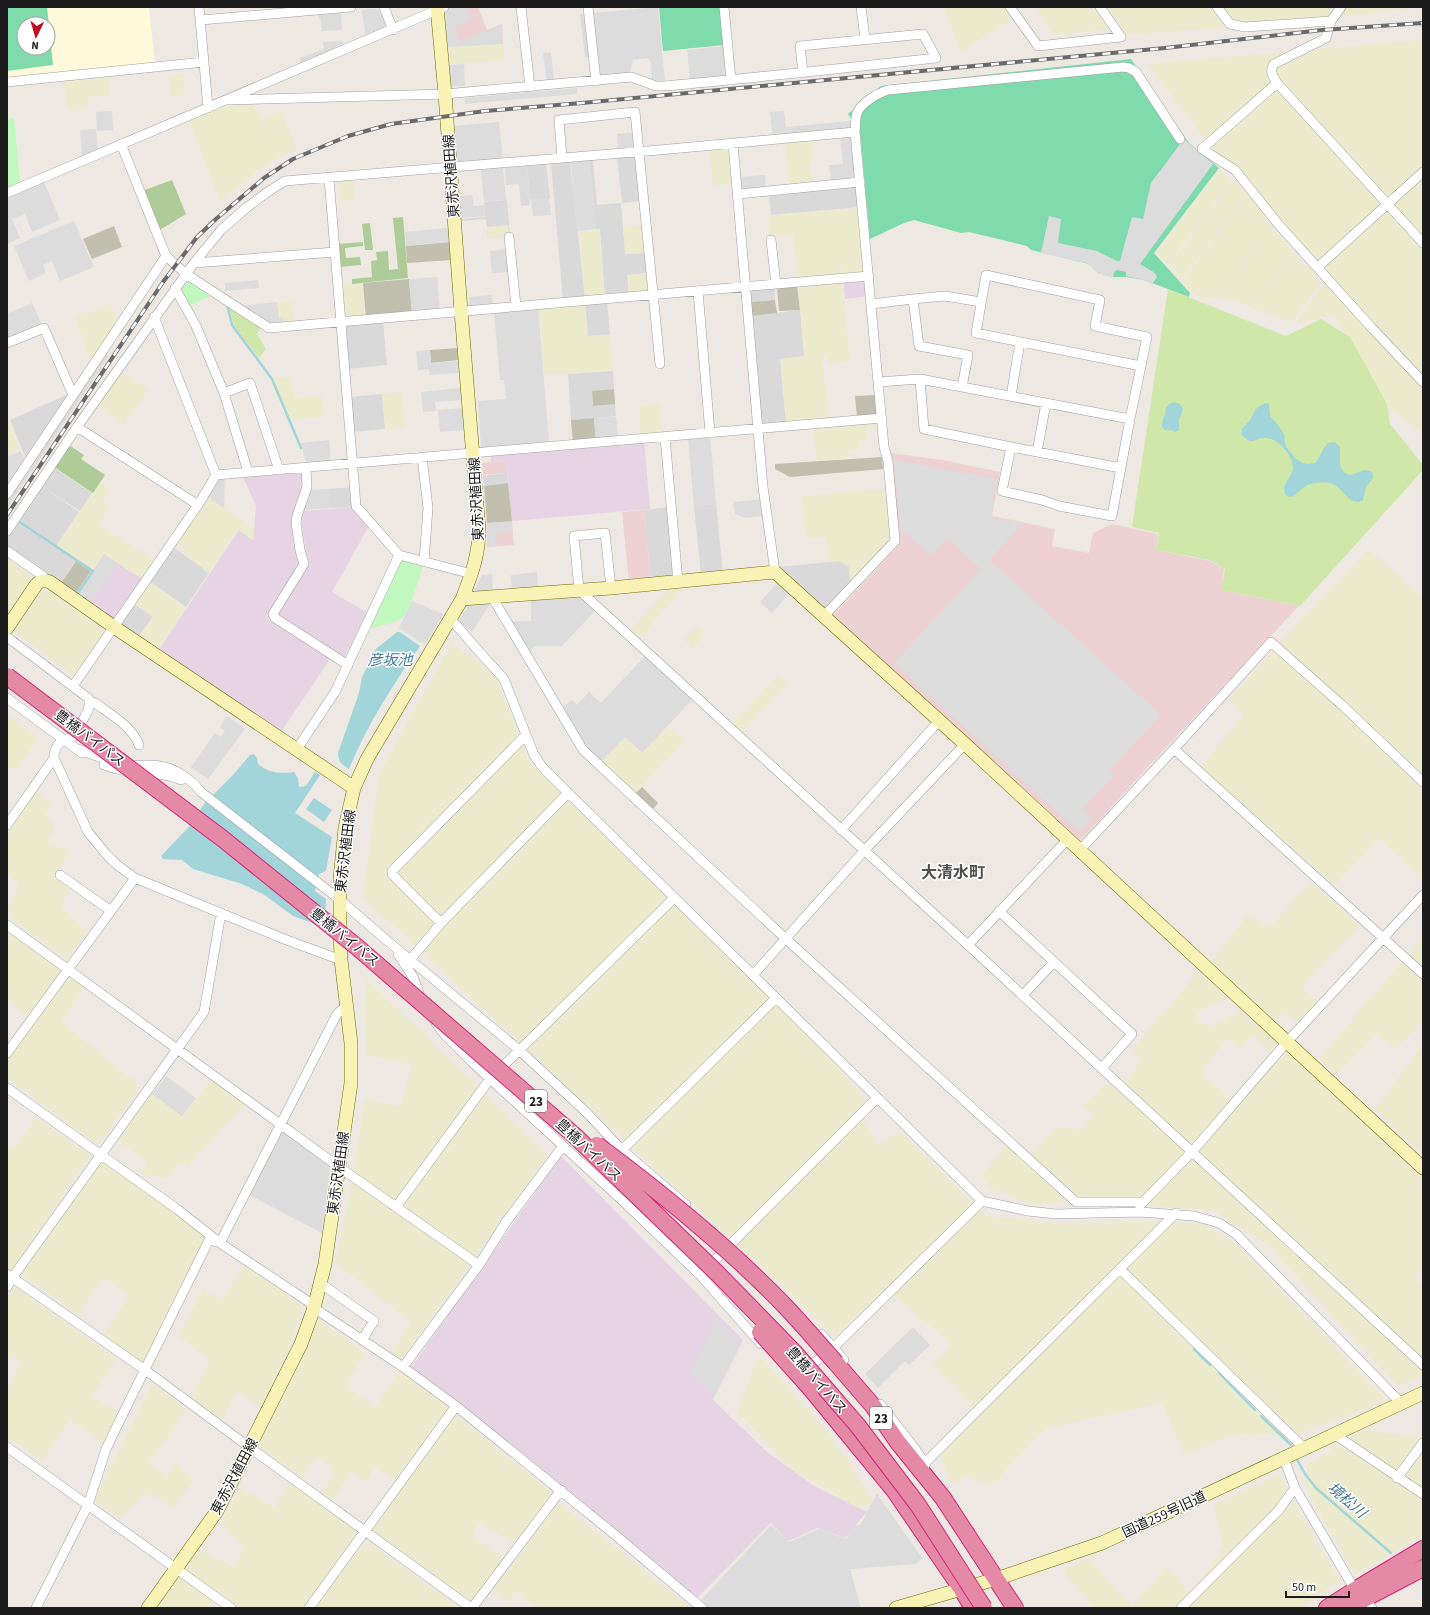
<svg xmlns="http://www.w3.org/2000/svg" width="1430" height="1615" font-family="'Source Sans 3','Noto Sans JP',sans-serif">
<rect width="100%" height="100%" fill="#ede8e2"/>
<!-- residential -->
<path fill="#dad9d9" d="M636,155L640,201L622,203L617,157Z
M589,160H593L597,205L621,203L625,254L646,253L647,273L627,275L629,294L605,297L600,229H596Z
M570,162L585,298L563,300L551,164Z
M546,164L550,198L530,200L527,166Z
M858,186L860,207L771,215L769,195L795,192V198V192Z
M507,200L510,236L488,238L486,219L461,221V219L485,217L484,202Z
M774,287L775,300L751,302L750,290Z
M607,301L610,335L588,336L585,302Z
M800,310L804,356L780,359L786,424L761,426L752,316Z
M383,321L387,365L347,369L343,324Z
M613,371L614,389L592,391L593,404V406L615,404L616,416L571,420L568,374Z
M73,392L26,459L10,420Z
M382,394L385,429L353,432L350,397Z
M54,468L92,493L80,511L41,486Z
M507,473L508,483L484,486L483,476Z
M41,486L79,512L56,546L18,520Z
M353,487L355,507L332,508L329,505L328,489Z
M716,504L723,573L701,575L694,506Z
M669,507L676,578L651,580L644,510Z
M17,522L76,560L61,583L7,547V537Z
M172,546L209,573L186,607L148,580Z
M840,561L849,567L850,582L825,609L778,567Z
M133,603L153,617L138,637L119,624Z"/>
<!-- commercial -->
<path fill="#eed1d3" d="M450,7H478L487,30L502,24L503,44L448,47L445,9Z
M890,453L943,460L1000,472L992,516L1055,529L1052,546L1089,553L1093,533L1112,524L1158,534L1156,550L1210,561L1224,569L1221,590L1299,606L1174,739L1080,841L832,617L899,545Z
M506,461L507,473L483,475L482,463Z
M644,510L651,580L629,582L622,512Z
M512,521L514,545L487,547V523Z"/>
<!-- industrial -->
<path fill="#e6d4e5" d="M866,279L868,296L845,299L843,281Z
M644,440L650,509L512,521L506,461L491,462V453Z
M303,472L304,483L295,511L300,563L267,615L269,619L330,659L281,732L158,651L239,530L253,540L256,506L243,477Z
M355,507L370,524L332,592L368,613L345,656H341L279,615L278,612L309,562L306,553L301,518L304,511Z
M104,554L144,580L117,621L77,594Z
M561,1156L743,1340L713,1400L767,1452L814,1486L867,1512L845,1538L818,1528L788,1541L771,1523L696,1599L410,1369Z"/>
<!-- education -->
<path fill="#fef9da" fill-rule="evenodd" d="M7,7H149L155,64L7,79ZM24,24H48V48H24Z"/>
<!-- construction -->
<path fill="#c1bfad" d="M114,226L122,247L92,259L83,239Z
M449,242L451,260L407,263L406,246Z
M409,279L412,314L366,318L363,283Z
M797,285L800,310L779,311L777,287Z
M775,300L777,313L752,316L751,302Z
M457,348L458,360L431,363L430,350Z
M614,389L615,404L593,406L592,391Z
M875,395L877,415L857,417L855,396Z
M594,418L596,442L573,443L571,420Z
M882,457L883,469L790,477L775,469V464Z
M508,483L512,521L487,523L484,486Z
M76,561L91,571L76,593L61,583Z
M642,787L658,803L652,810L635,794Z"/>
<!-- farmland -->
<path fill="#eceacd" d="M943,7H1006L1014,18L961,51Z
M1036,7H1095L1109,29L1053,35Z
M1107,7H1421L1294,22L1126,35Z
M1423,40V433L1383,402L1335,315L1296,323L1329,277L1217,155L1148,64Z
M503,44L504,60L449,64L448,47Z
M183,74L185,93L171,98L169,76Z
M108,77L110,95L87,97L88,108L68,110L63,82Z
M253,102L278,158L258,170L220,201L189,120L228,103Z
M281,111L297,149L279,158L262,120Z
M811,139L813,161H809L812,183L790,186L785,142Z
M731,149L734,184L713,186L709,151Z
M1220,168L1224,175L1232,181L1168,264L1157,253Z
M352,178L354,200L341,201L339,179Z
M1233,182L1239,185L1246,194L1182,279L1170,265Z
M1247,195H1249L1271,225L1216,298H1202L1193,293L1183,281Z
M860,208L864,254L839,257L841,277L798,281L791,214Z
M791,214L793,235L771,237L769,216Z
M508,225L509,236L488,238L487,227Z
M643,226L646,253L626,254L623,227Z
M1272,226L1294,254L1252,307L1233,300L1218,297Z
M599,230L605,297L585,298L579,231Z
M1295,254L1307,267L1271,314L1253,308Z
M865,255L866,274L842,276L840,258Z
M1308,267L1321,282L1292,321H1288L1271,314Z
M647,273L649,290L646,293L629,295L628,275Z
M842,281L850,361L829,364L828,356L822,357L829,420L786,424L781,359L804,357L810,417L798,285Z
M362,284L365,318L344,320L341,285Z
M292,301L294,324L284,325L283,317H279L278,302Z
M584,303L587,336L610,335L613,370L544,375L539,306Z
M111,304L118,322L82,336L75,318Z
M118,323L91,363L82,337Z
M120,370L148,390L124,424L95,404Z
M291,377L294,398L322,396L324,417L290,420L273,378Z
M402,392L405,427L386,429L382,394Z
M659,404L662,434L641,435L639,406Z
M7,418L20,449L7,455Z
M878,421V427L866,428L867,439H859V449L848,450L849,459L817,461L813,427Z
M99,482L110,489L102,501L110,506L99,524L80,511Z
M885,489L890,539L850,581L849,567L840,561L829,562L826,537L806,539L802,496Z
M206,496L254,529L253,540L238,530L209,572L182,553L184,549L175,543Z
M80,512L156,562L144,580L104,554L93,570L57,546Z
M1368,549L1423,598V879L1379,838L1335,885L1200,767L1244,716L1229,699Z
M7,559L35,578L7,618Z
M148,581L186,608L158,651L139,637L153,617L133,603Z
M680,587L683,590L636,641L628,633L670,588Z
M40,591H49L107,633L77,678L13,630Z
M697,627L705,635L692,648L684,640Z
M451,643L495,674L528,761L800,1025L867,1102L856,1110L878,1144L900,1132L985,1216L1065,1224L1123,1222L1200,1223L1234,1242L1386,1400L1299,1434L1232,1435L1184,1454L1162,1403L1046,1428L990,1486L967,1475L952,1483L940,1457L976,1409L933,1365L953,1345L887,1289L835,1335L363,897L379,775Z
M778,676L787,684L740,732L731,724Z
M7,715L38,738L15,770L7,764Z
M668,726L685,741L635,793L601,763L624,737L642,754Z
M35,791L53,803L44,816L55,827L45,842L70,852L55,874L71,887L61,907L86,931L67,960L7,914V910L19,885L7,873V838Z
M1311,883L1360,925L1302,986L1318,1005L1298,1022L1283,1012L1274,1023L1209,964L1247,916L1269,928Z
M7,932L62,968L28,1016L7,1000Z
M1423,937V1021L1395,1049L1376,1034L1335,1075L1319,1059Z
M1198,972L1227,998L1218,1003L1208,1005L1193,1017L1210,1028L1240,1011L1277,1043L1270,1051L1254,1035L1239,1047L1226,1039L1201,1073L1236,1103L1288,1052L1423,1179V1267L1414,1278L1423,1285V1375L1398,1386L1267,1244L1213,1210L1076,1201L1034,1205L991,1188L982,1175L1007,1145L1025,1161L1056,1127L1083,1130L1095,1113L1082,1106L1115,1077L1126,1082L1142,1059L1131,1052Z
M69,973L85,984L61,1022L140,1086L98,1145L7,1078V1061Z
M366,979L547,1155L402,1359L392,1353L411,1322L335,1262L354,1173L365,1099L401,1107L412,1064L366,1055Z
M1423,1045V1154L1375,1109Z
M212,1080L250,1098L188,1166L180,1163L167,1178L141,1174L148,1162L119,1141L149,1093L184,1112Z
M36,1118L90,1155L12,1271L7,1267V1144L13,1149Z
M102,1158L213,1237L151,1371L104,1335L129,1295L103,1277L78,1314L21,1273Z
M246,1264L302,1306L290,1345L262,1408L237,1391L222,1420L191,1398L210,1361L178,1335L203,1290L221,1300Z
M14,1286L116,1359L92,1396L122,1417L107,1445L70,1420L42,1460L7,1437V1389L22,1361L7,1356V1302Z
M318,1319L365,1354L345,1385L375,1408L400,1370L449,1409L394,1480L375,1466L366,1482L351,1473L332,1500L324,1491L334,1470L317,1457L301,1477L257,1445Z
M759,1356L827,1431L854,1469L873,1502L859,1508L791,1469L737,1412Z
M153,1383L186,1410L149,1463L167,1477L176,1464L194,1480L174,1507L146,1493L120,1518L94,1501Z
M453,1413L552,1494L516,1543L479,1523L472,1536L504,1558L472,1602L372,1531Z
M1364,1430L1423,1438V1535L1355,1575L1305,1485L1307,1465Z
M1279,1475L1339,1581L1300,1608H1094L1063,1570L1088,1559L1133,1607L1167,1567L1191,1594L1224,1546L1214,1505Z
M291,1481L358,1533L303,1608H241L185,1569L199,1549L235,1568L245,1547L220,1524L240,1488L274,1508Z
M559,1503L690,1608H537L516,1591L508,1602L493,1590Z
M365,1541L460,1608H315Z
M178,1578L212,1600L206,1608H157Z"/>
<!-- grass -->
<path fill="#cfe7a8" d="M1168,289L1286,336L1321,319L1350,337L1387,404L1390,424L1423,465V470L1300,606L1221,590L1225,569L1210,560L1156,550L1159,533L1132,527Z
M229,307L261,327L257,334L266,349L259,358L234,325Z"/>
<!-- forest -->
<path fill="#aecc97" d="M172,180L186,214L158,231L142,191Z
M403,217L408,278L352,284V279L372,277L371,261L377,260L376,252L388,251L389,270L398,269L393,218Z
M370,223L373,250H365L362,224Z
M363,242V246L345,248L346,258L360,257L361,265L339,267L337,244Z
M69,445L84,455L81,459L105,475L93,493L54,467Z"/>
<!-- park -->
<path fill="#c1f8be" d="M14,118L20,182L7,188V119Z
M188,282H193L206,290V293L210,296L189,306L182,292L183,287Z
M401,560L424,565C419,577 410,611 402,618C394,624 381,625 372,628V617Z"/>
<!-- pitch -->
<path fill="#80dbac" fill-rule="evenodd" d="M7,7H47L53,65L7,71ZM24,24H48V48H24Z
M659,7H720L724,45L663,51Z
M1131,59L1189,143L1219,168L1154,253L1190,293L1189,297L1144,280L1126,277H1113L1098,273L1090,265L1085,263L1031,250L1027,246L969,232L961,233L914,220L904,223L870,239L860,131L848,114L872,93L881,86Z"/>
<!-- parking -->
<path fill="#dcdcdc" d="M451,7H466L472,20L454,27L460,42L501,25L503,44L448,47L445,9Z
M658,7L665,82H656L650,80L652,78L651,62L647,58L633,60L630,74L599,77L592,13Z
M375,9L380,11L388,29L366,38L362,10Z
M341,13L342,30L322,31L321,22L318,15Z
M580,14H585L590,57H585Z
M343,41V48L301,65L300,58L324,49L323,42Z
M724,46L727,77L690,80L687,50Z
M551,52L554,81L547,82L543,53Z
M464,64L465,86H450L449,65Z
M577,88V94L465,104V98Z
M112,111L113,130L97,131L96,112Z
M784,111L786,127L850,121L851,131L773,139L770,112Z
M499,122L503,160L456,165L452,126Z
M96,129L98,150L82,156L80,130Z
M634,132L636,147L633,150L618,152L617,134Z
M852,135L856,181L831,183L829,165L843,164L840,136Z
M1184,139L1213,164L1140,264L1155,273L1157,277L1152,284L1144,280L1126,276V272L1117,270L1114,272L1113,277L1098,273L1090,265L1086,263L1041,253L1049,216L1061,219L1058,243L1097,251L1117,261H1120L1132,217L1143,219L1151,183Z
M589,160L596,229L577,231L571,162Z
M527,166L530,205L521,206L519,184L506,185L505,168Z
M503,168L506,200L484,201L481,170Z
M765,175L766,189L742,191L741,177Z
M44,182L60,220L32,232L25,214L12,219L20,238L7,244V197Z
M472,195L474,206L484,205L485,216L460,218L458,196Z
M549,198L551,215L533,216L531,200Z
M74,221L94,267L60,281L52,261L43,265L46,273L29,281L14,246Z
M448,228L449,242L406,246L405,232Z
M507,249L509,272L492,273L490,251Z
M437,277L440,311L412,313L409,279Z
M258,280L259,288L225,291V283Z
M492,295L493,306L470,308L469,297Z
M277,302L279,318L283,317L284,325L270,326L239,306Z
M32,303L42,325L7,340V314Z
M538,307L549,443L481,448L478,401L506,399L504,380H500L494,310Z
M430,350L431,363L458,361L459,373L430,375L429,369L418,370L416,351Z
M104,352L109,356L7,508V497Z
M461,388V400L435,402L436,411L423,412L421,392Z
M462,408L464,430L440,432L438,410Z
M616,417L618,440L596,442L594,418Z
M710,436L716,504L694,506L688,438Z
M329,440L331,464L307,466L301,443Z
M21,451L25,462L7,489V457Z
M894,460L997,479L991,517L1023,524L989,560L1161,715L1109,770L1115,775L1082,809L1092,818L1079,832L894,663L981,569L947,538L931,556L906,533L901,534Z
M225,476L224,508L206,496L214,481Z
M328,489L329,505L332,508L304,510L311,490Z
M763,499L764,516L745,518L735,514L733,502Z
M511,522L512,532L495,533L496,546L489,547L487,523Z
M105,555L117,563L90,602L78,594Z
M537,572L538,588L512,590L511,575Z
M492,574L493,592L476,593L474,591L482,575Z
M777,583L789,594L772,613L760,602Z
M579,594L596,610L562,646H535L528,654L510,621H531V597Z
M412,601L443,614L425,645L399,628Z
M492,601L472,632L458,622L470,603Z
M645,656L693,699L642,753L625,737L600,763L585,749L567,720L563,707L572,700L577,705L589,692L601,703Z
M227,716L245,729L208,779L191,767L215,733L220,737L225,731L220,727Z
M166,1076L196,1098L182,1116L152,1094Z
M282,1129L328,1164L330,1167L322,1233L249,1195Z
M717,1319L741,1344L714,1396L691,1372Z
M913,1327L930,1345L909,1365L905,1361L878,1388L865,1374Z
M877,1494L923,1559L915,1564L850,1569L861,1608H707L700,1601L771,1525L789,1542L819,1529L846,1539L853,1526L860,1525Z"/>
<!-- water -->
<path fill="#a2d5da" d="M1174,402L1180,404L1183,409L1179,421V430L1175,432L1171,430H1165L1162,427C1161,421 1166,416 1166,408L1169,404Z
M1265,403L1269,404L1270,416L1278,425L1284,434L1285,443L1287,448L1296,459L1302,463L1309,464L1315,463C1322,456 1323,441 1335,442L1340,447C1340,458 1337,472 1350,475L1365,470L1372,472L1373,478L1366,487L1363,500C1350,509 1343,486 1330,483C1322,481 1309,483 1303,488C1298,492 1296,496 1290,497L1285,495C1281,483 1291,479 1293,469C1294,457 1279,439 1267,438C1260,437 1255,442 1249,441L1242,435V429L1250,420L1256,409Z
M397,632H400L420,646C393,685 367,725 349,769C342,765 338,762 338,753L359,693L362,677L376,649Z
M254,754L257,758L258,764C269,773 280,774 294,772L298,778L299,787L306,786L315,772L320,775L295,813L332,837L326,871L319,874L315,891L326,899L325,920L318,925L293,916L263,894L242,884L193,869L182,860L163,859L161,856L188,828L204,804L233,775L250,755Z
M314,798L332,810L324,822L306,809Z"/>
<g fill="none" stroke-linecap="round" stroke-linejoin="round">
<!-- stream -->
<path stroke="#a2d5da" stroke-width="2.5" d="M227,304L232,325L272,379L301,448
M18,521L93,571L77,594L78,595
M107,614L116,621
M1194,1349L1210,1365
M1219,1373L1255,1410
M1261,1416L1291,1445
M1296,1458L1305,1474L1316,1488L1391,1553"/>
<!-- street casing -->
<g stroke="#a0a0a0" stroke-width="10">
<path id="street" d="M199,7L208,108
M384,7L393,30
M521,7L530,87
M588,7L596,81
M724,7L731,80
M861,7L865,39
M1010,7L1038,46L1121,37L1100,7
M1217,7L1230,24L1245,27L1331,21
M1341,7L1331,21L1326,38L1274,64C1269,72 1273,76 1277,83L1423,243
M201,20L351,7
M7,82L204,62
M1277,83L1202,149L1235,170L1279,225L1371,327L1423,382
M228,100L445,94L631,77L656,86H664C755,78 845,68 936,58L923,34L800,46L803,73
M855,132C856,126 855,119 857,113C861,103 878,93 888,90L1123,67L1129,68L1136,72L1180,139
M121,144L166,256L186,274L269,328L869,276
M733,144L763,487L775,572
M562,158L559,120L635,112L660,364
M329,178L356,506L399,555L472,574
M7,193L444,7
M738,194L860,182
M509,237L516,306
M771,240L776,284
M194,263L335,252
M1318,267L1423,172
M175,288L196,326L224,393L248,472
M698,291L710,433
M913,299L945,296L981,302
M871,304L913,299L919,346L968,355L962,387
M154,317L216,475
M7,343L44,328L73,395
M878,382L920,379L1130,419L1112,516L1059,506L1042,500L1002,491L1011,447L924,429L920,379
M224,393L250,383L279,470
M1011,396L1020,342
M1130,419L1147,337L1095,326L1100,300L986,275L976,333L1141,366
M77,427L198,505
M665,437L678,582
M1011,447L1121,468
M1037,452L1046,403
M422,457L428,508L424,561
M306,468L307,487L297,516L296,523L300,550L304,564L273,614L275,618L348,665
M7,494L166,256
M7,531L77,427L194,263L221,230L246,208L269,191L285,181L659,150L855,132L884,447L888,461L895,541L824,616
M7,551L43,576L45,580
M611,588L605,533L574,536L579,590L968,945L1423,1365
M492,597L583,750L786,939L1076,1202H1143
M451,619L475,647L504,679L534,755L543,768L982,1201L1028,1211L1056,1214L1140,1212L1194,1216L1219,1223L1236,1234L1401,1403
M7,637L88,698L90,701L95,703C110,714 132,726 139,745
M73,686L198,505L216,475L882,418
M7,698L82,753
M90,701L88,711L73,737C61,740 54,745 54,758L88,832L106,854L116,864L135,878L284,939L341,960
M78,749L115,763
M297,749L335,692L399,555
M1174,749L1423,974
M104,765C129,776 156,769 181,780
M128,765C138,766 149,764 159,766C174,767 192,780 201,792L339,899L385,939L518,1049L585,1111L622,1150L686,1205
M7,825L54,758
M841,830L939,721
M1079,851L1174,749L1271,642L1342,705L1423,782
M60,875L111,911
M999,911L1132,1034L1102,1068
M441,923L392,874V871L526,735
M7,925L339,1167L479,1265
M968,945L1067,840
M398,954L413,977L421,999
M410,960L441,923L568,793
M753,975L864,851L965,744
M1023,995L1054,962
M436,1023L445,1035L473,1063L625,1203L700,1275L761,1344
M7,1053L135,878
M7,1088L177,1209L220,1243L309,1302L314,1308L403,1367L456,1406L614,1534L702,1608
M619,1153L776,998
M396,1207L490,1079L674,898
M1140,1207V1205L1192,1152L1286,1043L1423,895
M220,1243L337,1014L347,1005
M707,1268L877,1098
M1120,1269L1305,1449
M7,1274L148,1372L249,1447L471,1608
M320,1283L374,1321L362,1340
M7,1287L12,1278L204,1012L221,913
M821,1334L844,1360
M403,1367L479,1265L506,1222L563,1146
M805,1370L833,1348L982,1201
M880,1404L913,1446L925,1463L924,1472
M1334,1434L1423,1494
M7,1447L231,1608
M1284,1459L1295,1488L1355,1590L1372,1608
M925,1463L1176,1213
M1397,1478L1423,1443
M36,1608L88,1505L106,1449L118,1424L209,1240L217,1242
M309,1608L456,1406
M472,1608L561,1490
M1181,1608L1278,1511L1295,1488"/>
</g>
<!-- secondary casing -->
<g stroke="#6f6c07" stroke-width="14">
<path id="secondary" d="M462,599L611,588L775,572L965,744L1423,1168
M7,628L36,585C40,580 44,580 50,582L114,627L354,788
M148,1608L217,1511L301,1344L314,1308L325,1264L351,1083V1043L341,960L340,925V879L345,828L354,788L367,759L462,599C471,576 479,555 479,530L461,311L445,94L437,7
M896,1608L996,1579L1102,1543L1423,1393"/>
</g>
<!-- highway casing -->
<g stroke="#d22779" stroke-width="18">
<path id="highway" d="M836,1363L873,1406L897,1441L943,1498L1015,1608
M811,1389L894,1490L961,1588L973,1608
M1327,1608L1355,1590L1423,1549
M1352,1608L1364,1599L1423,1568"/>
</g>
<!-- street -->
<use href="#street" stroke="#fff" stroke-width="9"/>
<!-- secondary -->
<use href="#secondary" stroke="#f8f2b5" stroke-width="13"/>
<!-- highway -->
<use href="#highway" stroke="#e48aa7" stroke-width="16"/>
<!-- rail casing -->
<g stroke="#6a6a6a" stroke-width="4">
<path id="rail" d="M7,515L163,282L197,237L216,219L264,178L293,159L348,136L391,124L485,111L582,103L1165,48L1322,30L1423,23"/>
</g>
<!-- rail -->
<use href="#rail" stroke="#fff" stroke-width="2.5" stroke-dasharray="8" stroke-linecap="butt"/>
<!-- highway-bridge casing -->
<g stroke="#d22779" stroke-width="18" stroke-linecap="butt">
<path id="highway-bridge" d="M7,676L223,839L357,947L575,1136L717,1273L794,1352L858,1426L918,1505L984,1608
M597,1145C663,1194 728,1247 785,1306C803,1325 819,1344 836,1363
M760,1332L811,1389"/>
</g>
<!-- highway-bridge -->
<use href="#highway-bridge" stroke="#e48aa7" stroke-width="16"/>
</g>
<g text-anchor="middle" stroke-width="3" stroke-linejoin="round" paint-order="stroke">
<!-- shield labels -->
<g fill="#fff" stroke="#606060" stroke-width="1">
<rect x="525" y="1090" width="22" height="22" rx="3"/>
<rect x="870" y="1407" width="22" height="22" rx="3"/>
</g>
<g font-size="13" font-weight="bold" fill="#1c1c1c">
<text x="536" y="1106">23</text>
<text x="881" y="1423">23</text>
</g>
<!-- street labels -->
<g font-size="14" fill="#1c1c1c" stroke="#fff">
<text transform="translate(451 176) rotate(-94)" y="5">東赤沢植田線</text>
<text transform="translate(476 499) rotate(-93)" y="5">東赤沢植田線</text>
<text transform="translate(90 738) rotate(37)" y="5">豊橋バイパス</text>
<text transform="translate(345 851) rotate(-83)" y="5">東赤沢植田線</text>
<text transform="translate(345 937) rotate(39)" y="5">豊橋バイパス</text>
<text transform="translate(589 1150) rotate(43)" y="5">豊橋バイパス</text>
<text transform="translate(338 1173) rotate(-82)" y="5">東赤沢植田線</text>
<text transform="translate(817 1380) rotate(49)" y="5">豊橋バイパス</text>
<text transform="translate(234 1476) rotate(-62)" y="5">東赤沢植田線</text>
<text transform="translate(1164 1514) rotate(-25)" y="5">国道259号旧道</text>
</g>
<!-- water labels -->
<g font-size="15" font-style="italic" fill="#457a9a" stroke="#fff">
<text x="390" y="665">彦坂池</text>
<text transform="translate(1347 1500) rotate(41)" y="5">境松川</text>
</g>
<!-- quarter labels -->
<g font-size="16" font-weight="bold" fill="#4f4f4f" stroke="#fff">
<text x="953" y="878">大清水町</text>
</g>
</g>
<!-- border -->
<rect width="1430" height="1615" fill="none" stroke="#1c1c1c" stroke-width="16"/>
<!-- north arrow -->
<g transform="translate(36 36) rotate(185)"><circle r="19" fill="#ffffff" stroke="#a4a4a4"/>
<path d="M0-3L7 15L0 10L-7 15Z" fill="#c3041e"/>
<text y="-6" font-size="11" font-weight="bold" text-anchor="middle" fill="#1c1c1c">N</text>
</g>
<!-- scale -->
<path d="M1286 1591v6h63v-6" fill="none" stroke="#1c1c1c" stroke-width="2"/>
<text x="1292" y="1591" font-size="12" fill="#1c1c1c" stroke="#ffffff" stroke-width="3" paint-order="stroke">50 m</text>
</svg>
